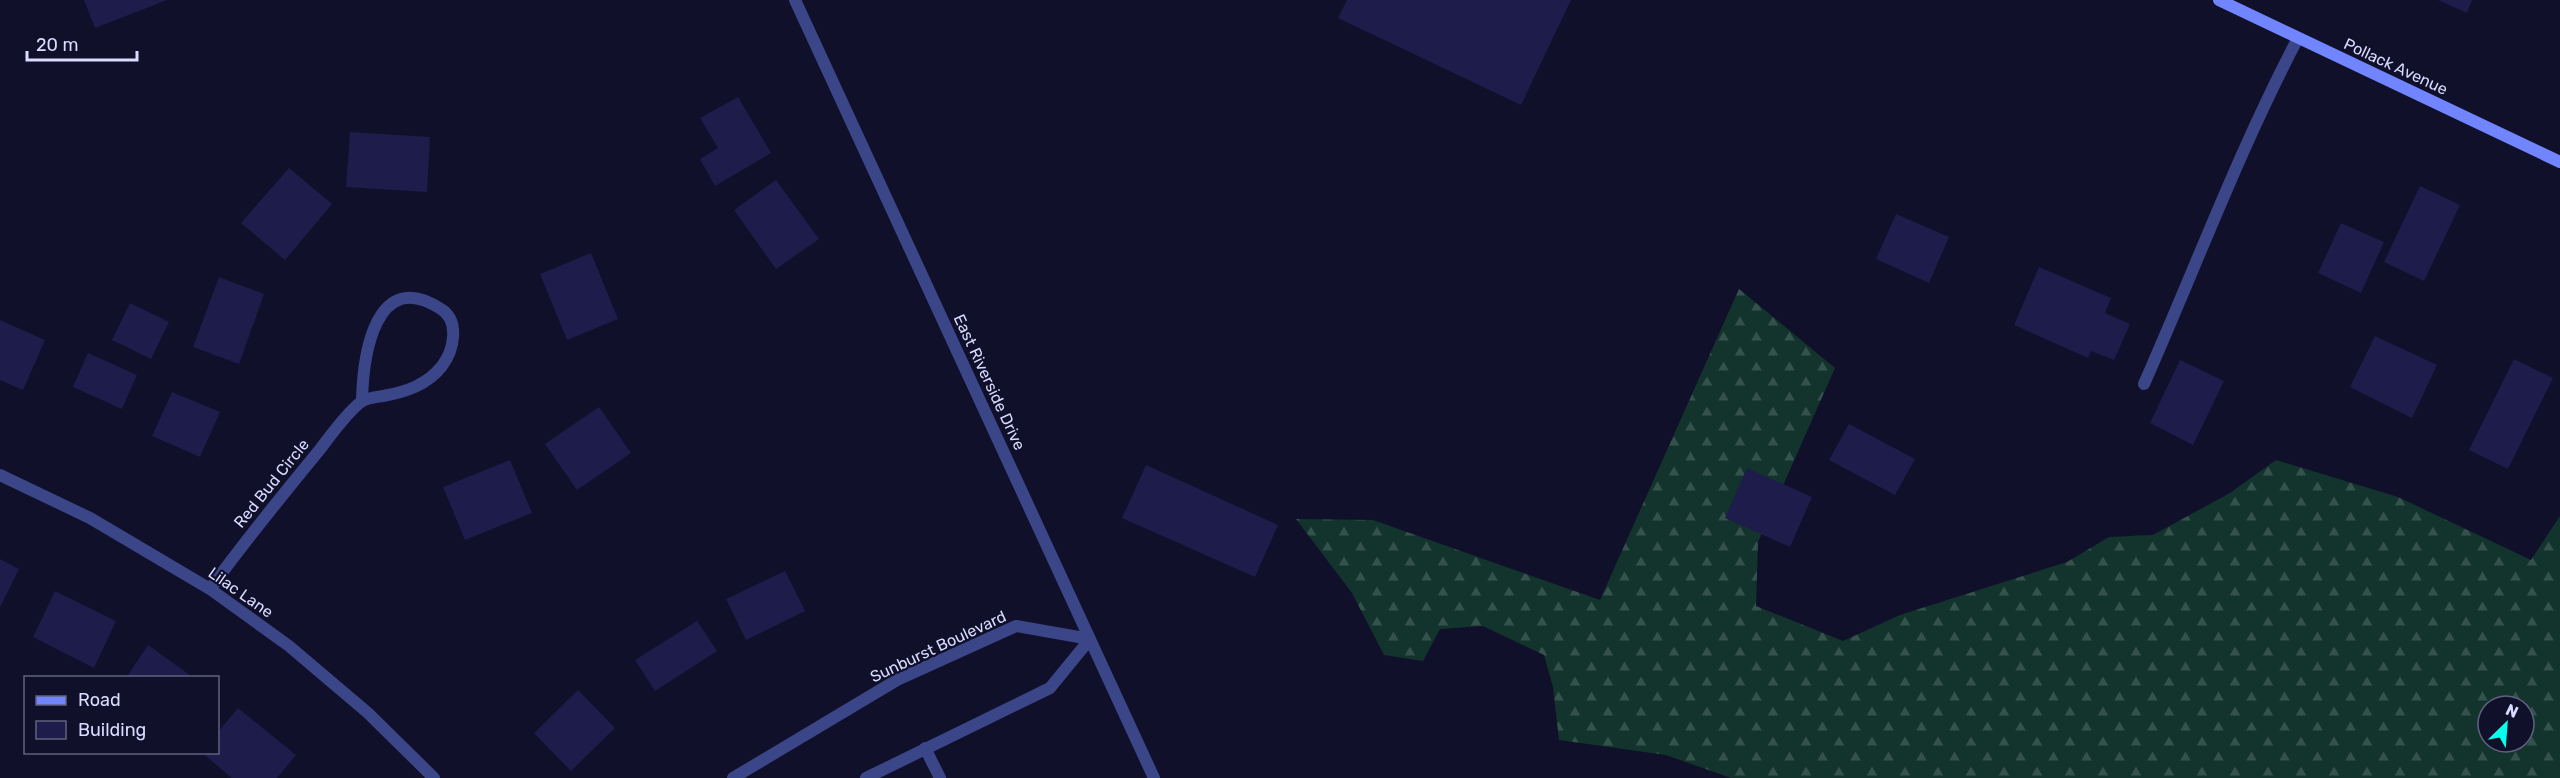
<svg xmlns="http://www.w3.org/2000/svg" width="2560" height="778" font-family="Rubik,sans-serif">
<defs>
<pattern id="forest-firs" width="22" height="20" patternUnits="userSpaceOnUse" patternTransform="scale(1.5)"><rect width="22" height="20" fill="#13342d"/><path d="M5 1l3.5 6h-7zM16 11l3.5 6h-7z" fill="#35514c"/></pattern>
</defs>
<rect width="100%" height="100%" fill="#10102a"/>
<!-- forest -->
<path fill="url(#forest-firs)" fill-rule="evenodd" d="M1739,289L1835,368L1758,542L1756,606L1843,641L1900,615L2067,562L2109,537L2153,535L2230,493L2276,460L2398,497L2531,560L2560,516V778H1731L1666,755L1559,740L1553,687L1544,655L1483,626L1440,629L1423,661L1384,655L1352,593L1296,519L1373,520L1600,600ZM2488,706H2524V742H2488Z"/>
<!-- building -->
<path fill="#1e1c4b" d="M84,0H167L95,28Z
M1347,0H1571L1521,105L1338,18Z
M2438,0H2472L2467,13Z
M738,97L771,153L715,186L700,159L718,148L700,118Z
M350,132L430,137L427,192L346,187Z
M289,168L332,204L285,260L241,223Z
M776,180L819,239L776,269L734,210Z
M2420,186L2460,205L2424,281L2384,262Z
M1896,214L1949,237L1929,283L1876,259Z
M2341,223L2384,242L2361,293L2318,273Z
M591,253L618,319L567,340L540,274Z
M2039,267L2111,298L2105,313L2130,324L2114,360L2091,351L2088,358L2014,325Z
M219,277L264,294L239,364L193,347Z
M130,303L169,322L151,359L112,340Z
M0,320L45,340L23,390L0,380Z
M2375,336L2437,365L2412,418L2350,387Z
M88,353L137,375L122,409L73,387Z
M2514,359L2553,378L2508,469L2469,450Z
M2180,360L2224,381L2193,445L2150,423Z
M172,392L220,412L200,457L152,436Z
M599,407L631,453L577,490L545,444Z
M1849,424L1915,459L1895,495L1829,460Z
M510,460L532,513L465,540L443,487Z
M1146,465L1278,525L1255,577L1122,518Z
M1747,468L1812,497L1790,547L1725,518Z
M0,559L19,569L0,607Z
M785,571L805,611L746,640L726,599Z
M55,591L116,621L94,668L33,637Z
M697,621L717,651L655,691L635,660Z
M148,645L194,678H126Z
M578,690L615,728L571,771L534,733Z
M238,708L296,755L277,778H232L201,752H218V732Z"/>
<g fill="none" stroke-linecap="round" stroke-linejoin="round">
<!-- lane -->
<path stroke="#3b4689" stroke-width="12" d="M2144,384C2195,269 2239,150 2298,38
M925,748L940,778"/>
<!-- street -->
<path stroke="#3b4689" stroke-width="12" d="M795,0L1154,778
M0,475L90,518L210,589L289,646L368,713L434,778
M210,589C244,542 280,498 317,453C329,438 346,413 361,402C367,398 377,397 383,396C406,392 427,385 442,366C454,350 460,321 441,309C375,266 363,356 362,401
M733,778L897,680L1016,626L1090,639L1050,688L866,778"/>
<!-- secondary -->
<path stroke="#7085ff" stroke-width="12" d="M2219,0L2560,162"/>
</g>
<g text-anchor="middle" stroke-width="4.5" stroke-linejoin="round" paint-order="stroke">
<!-- street labels -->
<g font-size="16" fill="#d9dbff" stroke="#10102a">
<text transform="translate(2396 66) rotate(25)" y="6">Pollack Avenue</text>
<text transform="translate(990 382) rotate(65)" y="6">East Riverside Drive</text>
<text transform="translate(271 483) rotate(-51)" y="6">Red Bud Circle</text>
<text transform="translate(241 592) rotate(35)" y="6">Lilac Lane</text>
<text transform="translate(938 646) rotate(-25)" y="6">Sunburst Boulevard</text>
</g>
</g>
<!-- legend -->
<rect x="24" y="676" width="195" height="78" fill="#10102a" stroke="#60617f" stroke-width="1.5"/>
<rect x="36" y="696" width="30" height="9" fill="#7085ff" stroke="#60617f" stroke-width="1.5"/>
<text x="78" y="706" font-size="18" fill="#d9dbff">Road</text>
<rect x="36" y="721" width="30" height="18" fill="#1e1c4b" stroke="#60617f" stroke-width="1.5"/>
<text x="78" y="736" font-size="18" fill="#d9dbff">Building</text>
<!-- north arrow -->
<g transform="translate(2506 724) rotate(25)"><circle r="28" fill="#10102a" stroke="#60617f" stroke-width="1.5"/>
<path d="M0-4.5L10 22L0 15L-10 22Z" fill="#05ffec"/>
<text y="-9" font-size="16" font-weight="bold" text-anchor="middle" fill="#d9dbff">N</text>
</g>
<!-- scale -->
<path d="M27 51v9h110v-9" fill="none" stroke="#d9dbff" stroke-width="3"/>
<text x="36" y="51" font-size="18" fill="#d9dbff" stroke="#10102a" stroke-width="4.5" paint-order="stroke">20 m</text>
</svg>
